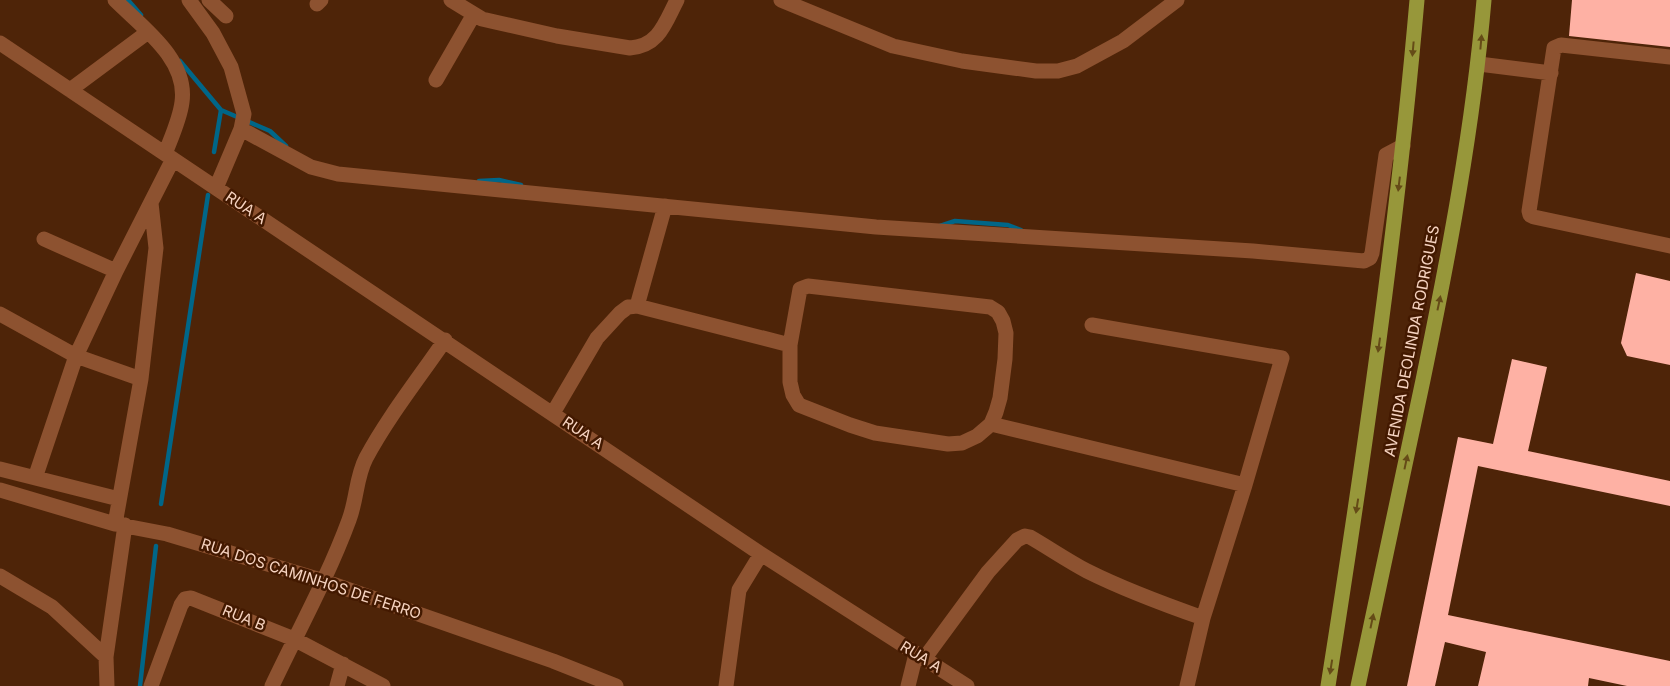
<svg xmlns="http://www.w3.org/2000/svg" width="1670" height="686" font-family="Inter,sans-serif">
<rect width="100%" height="100%" fill="#4e2408"/>
<g fill="none" stroke-linecap="round" stroke-linejoin="round">
<!-- stream -->
<path stroke="#068" stroke-width="4.5" d="M128,0L141,15
M180,61L221,110L270,131L286,146
M214,152L221,110
M479,181L499,180L521,185
M940,226L955,221L1008,225L1021,230
M161,504L208,195
M140,686L156,546"/>
</g>
<!-- building -->
<path fill="#feb1a4" d="M1572,0H1670V47L1569,36Z
M1636,273L1670,281V365L1627,356L1621,343Z
M1512,359L1547,367L1528,451L1670,481V506L1478,466L1448,615L1670,661V686H1627L1589,678L1588,686H1478L1486,652L1445,642L1435,686H1407L1458,437L1493,444Z"/>
<g fill="none" stroke-linecap="round" stroke-linejoin="round">
<!-- minor -->
<path stroke="#8d5230" stroke-width="15" d="M115,0C142,27 188,59 182,102C180,119 171,138 165,154
M189,0L213,33L231,67L244,114L241,129L216,188
M209,0L226,16
M451,0L482,19L495,22L557,36L630,48C659,46 665,23 677,0
M781,0L893,46L962,61L1036,71H1058L1077,66L1123,41L1177,0
M317,4L321,0
M0,43L761,554L967,686
M1670,57L1561,45L1554,48L1529,211L1530,215L1534,217L1670,246
M1479,64L1551,73
M436,80L474,14
M70,90L148,32
M241,129L311,167L338,174L876,227L1253,251L1364,261L1370,258L1372,253L1386,155L1403,146
M44,239L116,271
M808,286L990,307L998,312L1003,321L1006,333L1005,359L1000,398L996,412L991,424L977,436L962,443L948,444L875,433L850,425L799,405L793,395L790,382V345L800,289Z
M637,306L665,206
M0,314L76,356L141,379
M1092,325L1282,358L1245,485L1203,618L1187,686
M553,413L597,338L620,313L628,307L637,306L790,345
M991,424L1245,485
M0,469L119,499
M35,478L76,356L116,271L173,159
M0,490L115,524L167,534L324,581L553,661L616,686
M115,524L141,379L156,248L151,203
M0,576L52,607L106,657L107,686
M106,657L125,525
M924,659L988,572L1017,540L1025,536L1030,537C1049,548 1068,561 1087,571C1125,590 1163,604 1203,618
M151,686L181,605L185,599L191,598L294,639L383,686
M272,686C298,631 328,577 349,520C357,499 356,477 366,458C388,417 419,378 445,340
M337,686L343,664
M726,686L739,590L761,554
M908,686L916,654"/>
<!-- highway -->
<path stroke="#97973a" stroke-width="15" d="M1328,686C1364,458 1397,230 1417,0
M1358,686C1380,584 1402,482 1423,380C1449,254 1473,128 1484,0"/>
</g>
<!-- one-way arrows -->
<defs><path id="oneway-solid" d="M-6-.8H1V-3.2L6.5 0L1 3.2V.8H-6Z" transform="scale(1.25)"/></defs>
<g fill="#654b17">
<use href="#oneway-solid" transform="translate(1481 42) rotate(-85)"/>
<use href="#oneway-solid" transform="translate(1413 49) rotate(95)"/>
<use href="#oneway-solid" transform="translate(1399 184) rotate(97)"/>
<use href="#oneway-solid" transform="translate(1439 303) rotate(-78)"/>
<use href="#oneway-solid" transform="translate(1379 345) rotate(98)"/>
<use href="#oneway-solid" transform="translate(1406 462) rotate(-78)"/>
<use href="#oneway-solid" transform="translate(1357 506) rotate(99)"/>
<use href="#oneway-solid" transform="translate(1372 621) rotate(-78)"/>
<use href="#oneway-solid" transform="translate(1331 667) rotate(99)"/>
</g>
<g text-anchor="middle" stroke-width="5" stroke-linejoin="round" paint-order="stroke">
<!-- street labels -->
<g font-size="15" fill="#f7d4c1" stroke="#431900">
<text transform="translate(246 208) rotate(34)" y="5">RUA A</text>
<text transform="translate(1412 341) rotate(-79)" y="5">AVENIDA DEOLINDA RODRIGUES</text>
<text transform="translate(583 433) rotate(34)" y="5">RUA A</text>
<text transform="translate(311 579) rotate(18)" y="5">RUA DOS CAMINHOS DE FERRO</text>
<text transform="translate(244 618) rotate(22)" y="5">RUA B</text>
<text transform="translate(921 657) rotate(32)" y="5">RUA A</text>
</g>
</g>
</svg>
